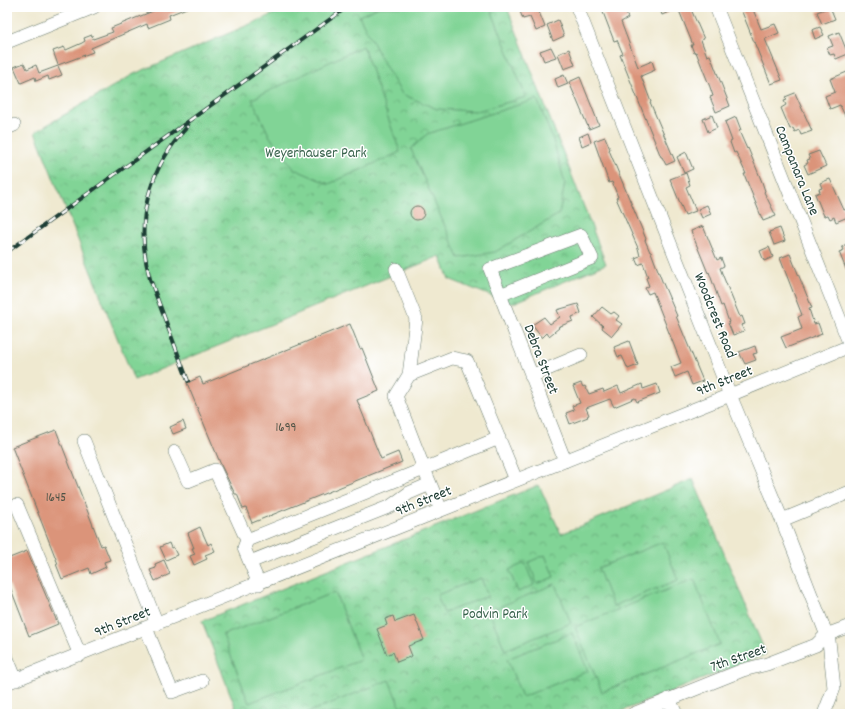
<svg xmlns="http://www.w3.org/2000/svg" width="857" height="721" font-family="Dekko,sans-serif">
<defs>
<pattern id="park-crowns" width="20" height="18" patternUnits="userSpaceOnUse"><rect width="20" height="18" fill="#81d496"/><path d="M2 6a3 3 0 1 1 6 0M12 15a3 3 0 1 1 6 0" fill="none" stroke="#69ad7b"/></pattern>
</defs>
<rect width="100%" height="100%" fill="#fff"/>
<filter id="ink" filterUnits="userSpaceOnUse"><feTurbulence type="fractalNoise" baseFrequency=".025" numOctaves="2"/><feDisplacementMap in="SourceGraphic" scale="8" xChannelSelector="R" yChannelSelector="G"/><feConvolveMatrix kernelMatrix="1 2 1 2 8 2 1 2 1" color-interpolation-filters="sRGB"/></filter>
<filter id="wash" filterUnits="userSpaceOnUse"><feTurbulence type="fractalNoise" baseFrequency=".012" numOctaves="4" result="noise"/><feDisplacementMap in="SourceGraphic" scale="16" xChannelSelector="R" yChannelSelector="G"/><feGaussianBlur stdDeviation="0.9" result="paint"/><feColorMatrix in="noise" values="0 0 0 0 0 0 0 0 0 0 0 0 0 0 0 0 0 1.4 0 .05"/><feComposite in="paint" operator="in"/></filter>
<g filter="url(#wash)">
<rect width="100%" height="100%" fill="#efe9d0"/>
<!-- park -->
<path fill="url(#park-crowns)" stroke="#508865" d="M290,7H507L606,264L511,304L449,279L440,256L134,380L35,132L134,74Z
M693,479L766,654L614,714H238L202,621L539,485L561,534Z"/>
<!-- garden -->
<path fill="#81d496" stroke="#508865" d="M379,7H490L526,97L477,111L437,109L402,94L388,71L359,16Z
M363,46L400,152L329,184L294,169L270,137L252,99Z
M537,99L553,140L565,183L559,214L495,252L459,258L411,149L427,134Z
M663,542L678,580L613,606L598,568Z
M545,555L554,577L537,584L529,562Z
M525,563L534,585L518,592L509,570Z
M481,578L488,596L444,613L437,595Z
M694,579L720,644L602,692L575,627Z
M555,584L571,623L505,650L489,611Z
M335,592L361,660L249,703L223,635Z
M572,633L588,671L522,697L507,659Z
M389,680L403,714H304Z"/>
<g id="blocks">
<!-- building -->
<path fill="#db947a" d="M163,7H189L169,15L170,19L148,28L147,24L91,48L93,52L58,65L53,51L64,47L66,50L82,43L85,41L84,38L92,35L93,39L113,32L111,28Z
M524,7H537L545,27L536,31L530,17L523,19L519,9Z
M601,7H624L628,18L621,22L638,67L652,61L655,70L641,76L651,102H650L675,161L666,165L662,157H661L620,55L623,54L617,40L614,41Z
M659,7H690L704,39L701,40L707,56L710,55L730,106L716,112L710,97L713,96L710,87L696,52L694,53L691,45H693L678,8L662,15Z
M740,7H752L761,29L775,24L779,33L765,39L782,80L771,84Z
M830,7L835,19L822,24L817,12Z
M558,20L564,36L553,41L547,25Z
M820,27L824,35L815,39L812,30Z
M839,32L848,54L836,59L834,54L830,55L827,48L833,46L829,36Z
M551,47L556,57L544,61L540,51Z
M569,49L575,65L564,69L558,54Z
M24,63L27,69L36,65L39,73L58,66L62,75L49,80L48,76L36,81L35,77L21,83L14,67Z
M847,72L850,80V114L845,116L840,105L830,109L825,96L835,92L830,79Z
M564,75L568,84L558,88L555,79Z
M580,77L599,125L589,129L569,82Z
M795,93L812,131L801,135L799,130L795,132L793,128L790,129L781,108L786,105L784,101L787,100L785,97Z
M712,115L717,128L708,132L703,119Z
M736,117L741,130L739,131L747,149L748,148L762,182L765,191L764,192L776,216L763,221L744,174H746L736,152L734,153L730,142L732,141L725,122Z
M588,133L591,142L582,146L579,137Z
M605,137L610,149L609,150L646,239L645,240L650,252H651L662,281L677,316H676L703,381L692,385L687,372L675,377L671,367L681,363L653,292L648,294L645,288L649,286L646,278L648,277L643,263L638,265L635,258L640,256L638,248L616,198L618,197L612,182L609,183L594,141Z
M819,151L826,166L808,174L804,165L808,163L807,160L810,159L808,155Z
M686,152L693,169L684,173L677,157Z
M686,173L690,185L686,187L696,211L685,215L670,179Z
M830,179L844,210L850,208V216L836,222L834,217L830,219L828,215L824,216L815,194L820,192L819,189L822,188L820,183Z
M707,205L711,214L702,218L698,209Z
M410 213a7 7 0 1 1 14 0a7 7 0 1 1-14 0Z
M703,226L717,260L721,258L724,266L720,268L723,276L740,317L742,316L745,324L741,325L744,331L733,335L728,323L729,322L723,305L721,306L709,272L708,273L691,231Z
M780,228L785,241L774,245L769,232Z
M850,243V279L839,252L844,250L842,246Z
M769,247L773,257L764,261L760,251Z
M790,254L812,308L809,309L814,324L818,323L822,334L786,348L781,337L802,329L798,317L802,315L780,258Z
M578,304L581,313L572,317L573,321L558,327L559,328L549,336L547,333L542,338L532,325L544,317L550,324L560,317L557,310Z
M602,307L611,314L614,312L619,316L616,320L622,324L612,336L602,328L603,326L593,317Z
M350,324L360,349L362,348L379,391L357,400L381,459L398,452L402,462L252,523L246,508L243,509L237,494H235L221,465L187,383L200,377L203,384Z
M629,341L638,365L628,369L622,356L618,357L614,347Z
M755,346L757,353L753,354L756,360L745,364L739,352Z
M581,383L583,387L585,386L589,394L603,389L604,392L618,386L621,393L642,384L643,389L657,384L660,393L637,402L635,398L614,407L610,399L586,408L589,415L587,416L588,417L570,424L566,413L574,410L572,406L580,403L573,386Z
M183,421L186,429L173,434L170,427Z
M56,430L101,546L104,545L110,560L104,562L106,567L91,574L89,568L62,579L56,564H58L12,447Z
M200,527L208,545L211,543L215,551L205,555L207,559L194,565L190,556L195,554L192,548H194L188,533Z
M169,543L171,548L173,547L177,555L166,560L160,547Z
M27,551L58,624L29,636L7,579V559Z
M164,560L170,574L155,581L150,570L156,568L155,564Z
M414,615L424,640L408,646L412,656L397,662L393,652L387,655L377,629L387,625L385,619L393,616L395,622Z"/>
</g>
</g>
<g filter="url(#ink)">
<use href="#blocks" fill-opacity="0" stroke="#68796b" stroke-width="1"/>
<g fill="none" stroke-linecap="round" stroke-linejoin="round">
<!-- minor casing -->
<g stroke="#68796b" stroke-width="14">
<path id="minor" d="M577,7L730,395L782,520L829,641L834,688L824,714
M716,7L850,345
M7,42L94,7
M7,128L14,125
M396,269L416,319L409,375L396,396L424,469L499,438
M500,295L592,258L581,235L490,269C515,333 540,397 565,461
M409,375L452,358L467,361L516,480
M531,376L581,355
M84,441L157,624
M175,452L188,481L215,470L247,540L244,548L259,584
M17,505L80,655
M782,520L850,492
M247,540L424,469L441,510
M250,562L391,506L409,493L430,484
M146,628L172,692L202,681
M7,658L16,680
M7,683L730,395L850,346
M669,699L676,714
M633,714L743,670L767,664L816,645L826,635L850,626"/>
</g>
<!-- minor -->
<use href="#minor" stroke="#fff" stroke-width="13"/>
<!-- rail casing -->
<g stroke="#1f3d34" stroke-width="4">
<path id="rail" d="M7,252L347,7
M188,381L150,279C134,222 148,169 188,126"/>
</g>
<!-- rail -->
<use href="#rail" stroke="#fff" stroke-width="2.5" stroke-dasharray="8" stroke-linecap="butt"/>
</g>
</g>
<g text-anchor="middle" stroke-width="3" stroke-linejoin="round" paint-order="stroke">
<!-- number labels -->
<g font-size="13" fill="#4e5346">
<text x="286" y="431">1699</text>
<text x="56" y="501">1645</text>
</g>
<!-- park labels -->
<g font-size="15" fill="#38634c" stroke="#fff">
<text x="316" y="157">Weyerhauser Park</text>
<text x="495" y="618">Podvin Park</text>
</g>
<!-- street labels -->
<g font-size="15" fill="#1f3d34" stroke="#fff">
<text transform="translate(798 170) rotate(68)" y="5">Campanara Lane</text>
<text transform="translate(716 315) rotate(68)" y="5">Woodcrest Road</text>
<text transform="translate(542 359) rotate(69)" y="5">Debra Street</text>
<text transform="translate(724 380) rotate(-22)" y="5">9th Street</text>
<text transform="translate(423 500) rotate(-22)" y="5">9th Street</text>
<text transform="translate(122 621) rotate(-22)" y="5">9th Street</text>
<text transform="translate(738 657) rotate(-19)" y="5">7th Street</text>
</g>
</g>
<!-- margin -->
<rect width="857" height="721" fill="none" stroke="#fff" stroke-width="24"/>
</svg>
